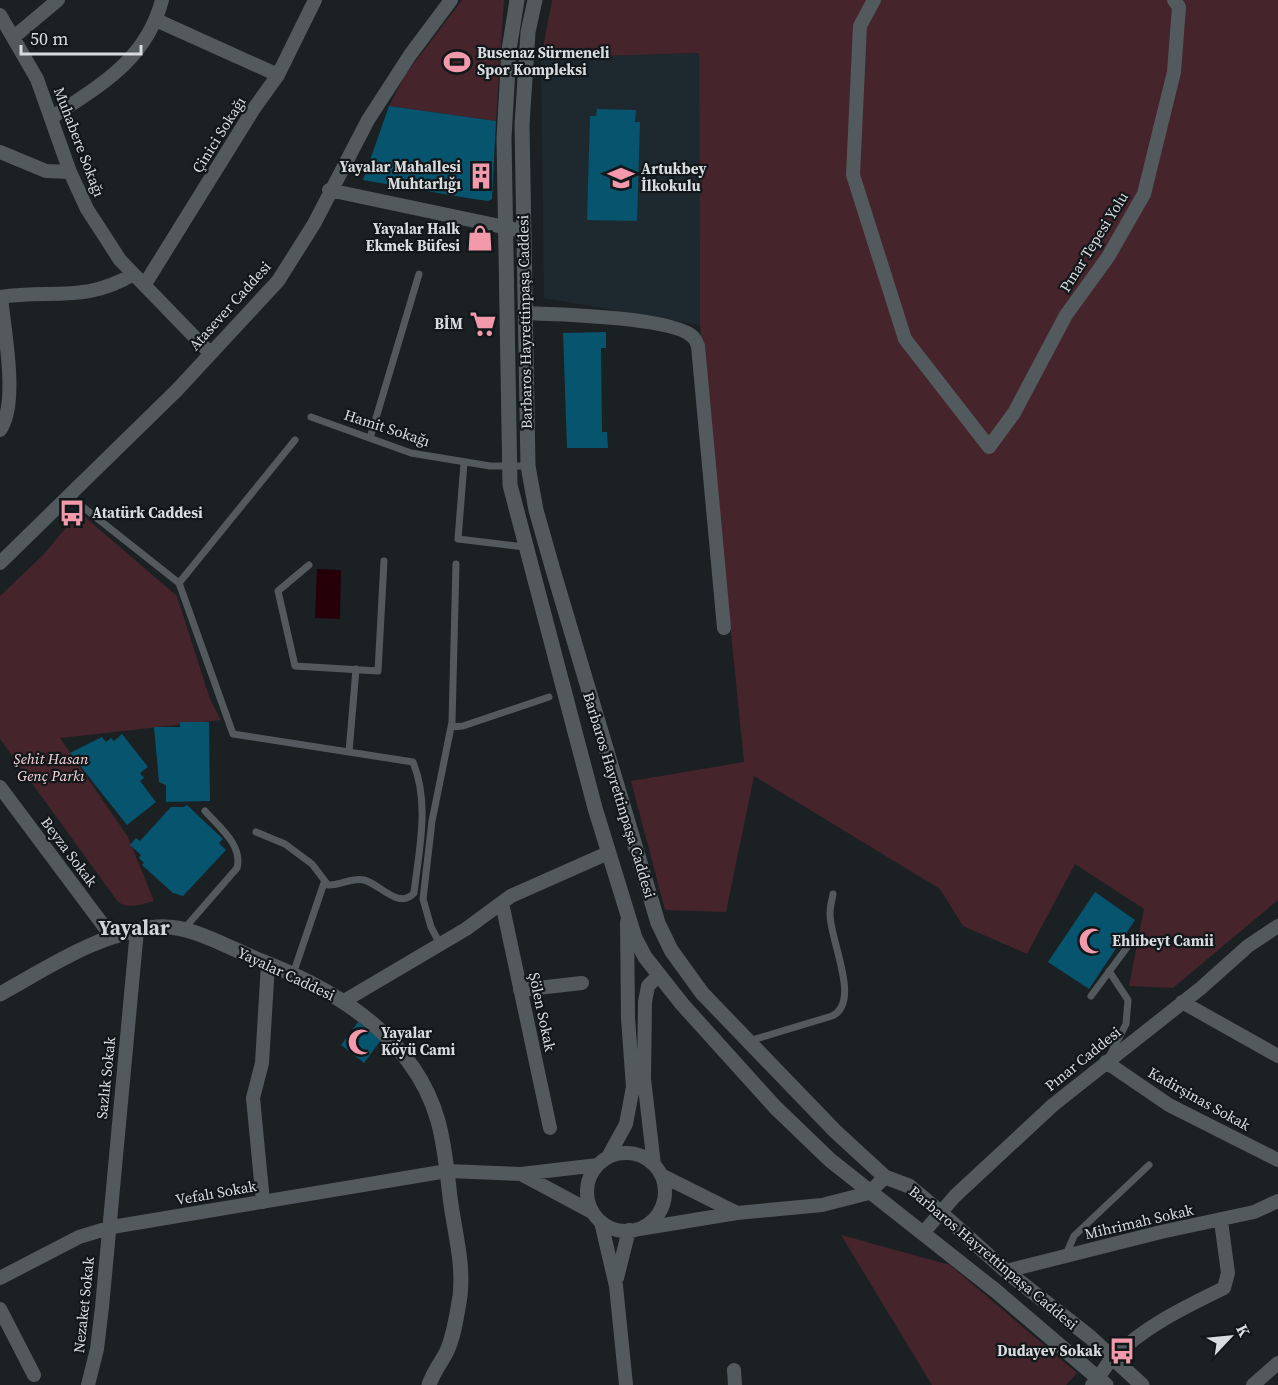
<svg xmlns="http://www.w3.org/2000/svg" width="1278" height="1385" font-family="'Source Serif 4',serif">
<rect width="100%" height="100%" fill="#1b2023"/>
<!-- built -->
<path fill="#1d292f" d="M699,53L700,325L544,298L541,58Z"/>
<!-- green -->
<path fill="#45242b" d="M462,0H504L496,121L389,106L405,75Z
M552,0H1278V900L1173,988L1129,986L1144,909L1075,864L1027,954L963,926L940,889L754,776L726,912L665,910L631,781L744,762L700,325L699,53L541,58Z
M79,512L177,596L210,699L221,720L60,738L128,837L154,901C142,904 129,910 118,902L0,739V596L44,554Z
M841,1235L950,1265L1077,1373L1066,1385H932Z"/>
<!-- water -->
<path fill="#260008" d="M317,569L341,570L340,619L315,618Z"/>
<!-- building -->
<path fill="#07546e" d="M389,106L496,121L492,199L488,201L467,198L363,180Z
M597,109L636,110L635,122H640L637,221L587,220L590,116H596Z
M606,332V348H601L602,432H607L608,448H567L563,333Z
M180,722H209L210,801L166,802V785L159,782L154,727H180Z
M122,734L148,767L140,773L144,778L140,781L156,802L127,825L70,753L102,737L106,742L111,738L114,741Z
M187,805L223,839L219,843L226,850L183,896L173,893L142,865L144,863L139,858L141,855L130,845L136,838L140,841L171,807H184Z
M1095,892L1135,920L1089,989L1048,962Z
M358,1022L381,1040L364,1063L341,1045Z"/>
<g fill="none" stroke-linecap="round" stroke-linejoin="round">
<!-- service -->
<path stroke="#535a5d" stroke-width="7" d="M311,417L411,453L490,466H528
M370,438L419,274
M464,463L458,539L524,547
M69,496L179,583L233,734L413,762C430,804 419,849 414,893C399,910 380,884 364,880C352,877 340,886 328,885L312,864L285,844L256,832
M309,565L278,591L295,666L378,671L384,561
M179,583L295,440
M451,727L463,726L549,697
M349,752L356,669
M184,929L237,868C243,845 219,827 205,811
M440,944L431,927L423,899L432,821L452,722L456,564
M1109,971L1128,1000L1126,1024L1110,1055
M293,974L324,883
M1091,996L1131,942
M749,1041L832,1016C862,1002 829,939 830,913C830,907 832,900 833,894
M1065,1257L1074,1236L1149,1165"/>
<!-- minor -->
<path stroke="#535a5d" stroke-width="14" d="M874,0L860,26L853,175L905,339L989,447L1014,413L1066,315L1108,257L1144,194L1174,72L1179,7L1174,0
M0,15L37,79L70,172L87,209L120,260L210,353
M156,20L278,75
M15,36L58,0
M51,118C100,85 146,61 162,0
M0,152L46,171L70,172
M329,190L523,231
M145,284L253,110L278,75L315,0
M0,297C49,289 87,303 133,274
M525,313C555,314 677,317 694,338C696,340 697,344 698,346L724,628
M0,430C19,403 4,330 1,297
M0,563L177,390L278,281L314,224L368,120L410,55L451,0
M0,787L112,937
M502,903L550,1128
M520,990L582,983
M344,1001L466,929L511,896L608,853
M1182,1002L1278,1056
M1106,1062L1169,1105L1278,1160
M587 1192a39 39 0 1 1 78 0a39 39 0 1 1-78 0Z
M608,1157L626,1124L633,1087L628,1018L627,922
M654,1165L644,1079L645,1002L648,986L659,975
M521,1174L592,1212
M661,1175L737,1213
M263,1202L253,1098L262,1063L268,964
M601,1222L616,1286L626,1385
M639,1229L737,1213L822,1205L869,1193L885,1177
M923,1233L955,1196L1053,1105L1201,988L1248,946L1278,926
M1006,1271L1161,1232L1254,1212L1278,1201
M0,1278L79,1237L112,1227L447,1171L521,1174L598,1165
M617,1278L629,1230
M0,1309L34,1375
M734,1370L735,1385
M88,1385L97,1349L102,1307L137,930
M1092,1385C1100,1377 1105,1366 1112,1359C1143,1327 1185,1307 1224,1288L1228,1273L1221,1221
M1253,1385L1278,1363"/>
<!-- tertiary -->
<path stroke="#535a5d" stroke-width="15" d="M517,0L509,50L504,138L510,485L595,808L635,938L645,957L682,1004L775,1107L830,1160L996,1291L1106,1385
M535,0L528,32L522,125L528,466L536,510L553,570L658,923L671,950L702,993L835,1131L885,1177L909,1186L940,1212L1006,1271L1090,1337L1142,1385
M0,994C49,967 100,932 157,927C193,924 231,950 264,962C338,991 415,1039 438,1121C445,1146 447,1172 450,1197C454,1230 464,1263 460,1296C457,1314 454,1337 446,1353C440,1364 433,1373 429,1385"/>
</g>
<!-- icons -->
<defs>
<g id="stadium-bare" transform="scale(2.07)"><path d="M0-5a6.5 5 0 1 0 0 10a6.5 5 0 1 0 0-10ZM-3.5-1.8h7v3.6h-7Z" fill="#f29aac" stroke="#12171a" stroke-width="2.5" paint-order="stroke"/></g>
<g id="building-bare" transform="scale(2.07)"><path d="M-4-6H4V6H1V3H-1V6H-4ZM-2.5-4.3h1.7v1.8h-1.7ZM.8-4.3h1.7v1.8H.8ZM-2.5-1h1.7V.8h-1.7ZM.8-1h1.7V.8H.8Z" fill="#f29aac" stroke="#12171a" stroke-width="2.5" paint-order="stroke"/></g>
<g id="school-bare" transform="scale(2.07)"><path d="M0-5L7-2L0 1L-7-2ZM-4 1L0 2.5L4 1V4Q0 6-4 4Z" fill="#f29aac" stroke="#12171a" stroke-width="2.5" paint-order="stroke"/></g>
<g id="shop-bare" transform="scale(2.07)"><path d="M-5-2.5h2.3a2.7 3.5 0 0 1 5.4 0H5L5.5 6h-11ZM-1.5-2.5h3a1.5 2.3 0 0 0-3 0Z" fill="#f29aac" stroke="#12171a" stroke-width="2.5" paint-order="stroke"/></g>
<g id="supermarket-bare" transform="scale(2.07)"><path d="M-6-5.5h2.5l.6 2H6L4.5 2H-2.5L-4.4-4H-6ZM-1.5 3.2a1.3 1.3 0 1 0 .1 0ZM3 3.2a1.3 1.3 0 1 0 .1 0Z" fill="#f29aac" stroke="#12171a" stroke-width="2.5" paint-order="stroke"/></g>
<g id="bus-bare" transform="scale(2.07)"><path d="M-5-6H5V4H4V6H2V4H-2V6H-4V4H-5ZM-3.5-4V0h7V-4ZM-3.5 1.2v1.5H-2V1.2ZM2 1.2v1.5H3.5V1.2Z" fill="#f29aac" stroke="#12171a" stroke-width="2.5" paint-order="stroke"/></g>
<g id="mosque-bare" transform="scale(2.07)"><path d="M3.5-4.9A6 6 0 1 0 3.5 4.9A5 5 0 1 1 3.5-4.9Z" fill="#f29aac" stroke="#12171a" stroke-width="2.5" paint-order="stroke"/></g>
</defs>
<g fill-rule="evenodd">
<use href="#stadium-bare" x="457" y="62"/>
<use href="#building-bare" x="481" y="176"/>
<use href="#school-bare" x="621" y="178"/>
<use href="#shop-bare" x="480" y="238"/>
<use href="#supermarket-bare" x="483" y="324"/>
<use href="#bus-bare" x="72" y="513"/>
<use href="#mosque-bare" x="1092" y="941"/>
<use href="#mosque-bare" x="361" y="1042"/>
<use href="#bus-bare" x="1122" y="1351"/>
</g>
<g text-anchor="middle" stroke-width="4.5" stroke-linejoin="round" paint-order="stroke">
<!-- poi labels -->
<g font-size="15" font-weight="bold" fill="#d8dcde" stroke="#12171a" text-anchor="start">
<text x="477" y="58">Busenaz Sürmeneli<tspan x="477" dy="17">Spor Kompleksi</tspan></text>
<text x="461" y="172" text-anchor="end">Yayalar Mahallesi<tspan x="461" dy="17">Muhtarlığı</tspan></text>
<text x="641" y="174">Artukbey<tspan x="641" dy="17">İlkokulu</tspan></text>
<text x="460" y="234" text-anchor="end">Yayalar Halk<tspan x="460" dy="17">Ekmek Büfesi</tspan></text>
<text x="463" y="329" text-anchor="end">BİM</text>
<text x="92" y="518">Atatürk Caddesi̇</text>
<text x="1112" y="946">Ehlibeyt Camii</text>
<text x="381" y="1038">Yayalar<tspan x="381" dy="17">Köyü Cami</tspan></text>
<text x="1102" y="1356" text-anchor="end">Dudayev Sokak</text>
</g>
<!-- street labels -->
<g font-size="15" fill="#d8dcde" stroke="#12171a">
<text transform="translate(219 135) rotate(-58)" y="5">Çinici Sokağı</text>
<text transform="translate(79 142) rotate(69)" y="5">Muhabere Sokağı</text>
<text transform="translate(1094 242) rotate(-58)" y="5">Pınar Tepesi Yolu</text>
<text transform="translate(230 306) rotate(-48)" y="5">Atasever Caddesi</text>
<text transform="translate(525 322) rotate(-91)" y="5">Barbaros Hayrettinpaşa Caddesi</text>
<text transform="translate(387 428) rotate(18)" y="5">Hamit Sokağı</text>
<text transform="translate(619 795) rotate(73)" y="5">Barbaros Hayrettinpaşa Caddesi</text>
<text transform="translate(69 852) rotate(53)" y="5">Beyza Sokak</text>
<text transform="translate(286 974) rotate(25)" y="5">Yayalar Caddesi</text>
<text transform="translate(542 1012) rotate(78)" y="5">Şölen Sokak</text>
<text transform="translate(1083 1059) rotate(-39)" y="5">Pınar Caddesi</text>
<text transform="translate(106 1078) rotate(-84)" y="5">Sazlık Sokak</text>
<text transform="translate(1199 1099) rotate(29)" y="5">Kadirşinas Sokak</text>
<text transform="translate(216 1193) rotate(-10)" y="5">Vefalı Sokak</text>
<text transform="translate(1139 1222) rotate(-13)" y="5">Mihrimah Sokak</text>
<text transform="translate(993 1258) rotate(40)" y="5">Barbaros Hayrettinpaşa Caddesi</text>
<text transform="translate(84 1305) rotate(-84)" y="5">Nezaket Sokak</text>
</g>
<!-- park labels -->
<g font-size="15" font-style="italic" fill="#fbd5db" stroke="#12171a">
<text x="51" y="764">Şehit Hasan<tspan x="51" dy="17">Genç Parkı</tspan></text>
</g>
<!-- district labels -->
<g font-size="21" font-weight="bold" fill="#ced6da" stroke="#12171a">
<text x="134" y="935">Yayalar</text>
</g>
</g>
<!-- north arrow -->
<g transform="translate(1230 1337) rotate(64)" stroke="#12171a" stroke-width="4.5" paint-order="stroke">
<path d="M0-4.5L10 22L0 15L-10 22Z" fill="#d8dcde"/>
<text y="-9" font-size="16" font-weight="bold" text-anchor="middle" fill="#d8dcde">K</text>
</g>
<!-- scale -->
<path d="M21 45v9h120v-9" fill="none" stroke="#d8dcde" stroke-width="3"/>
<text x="30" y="45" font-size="18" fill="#d8dcde" stroke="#12171a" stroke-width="4.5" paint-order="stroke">50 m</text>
</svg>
